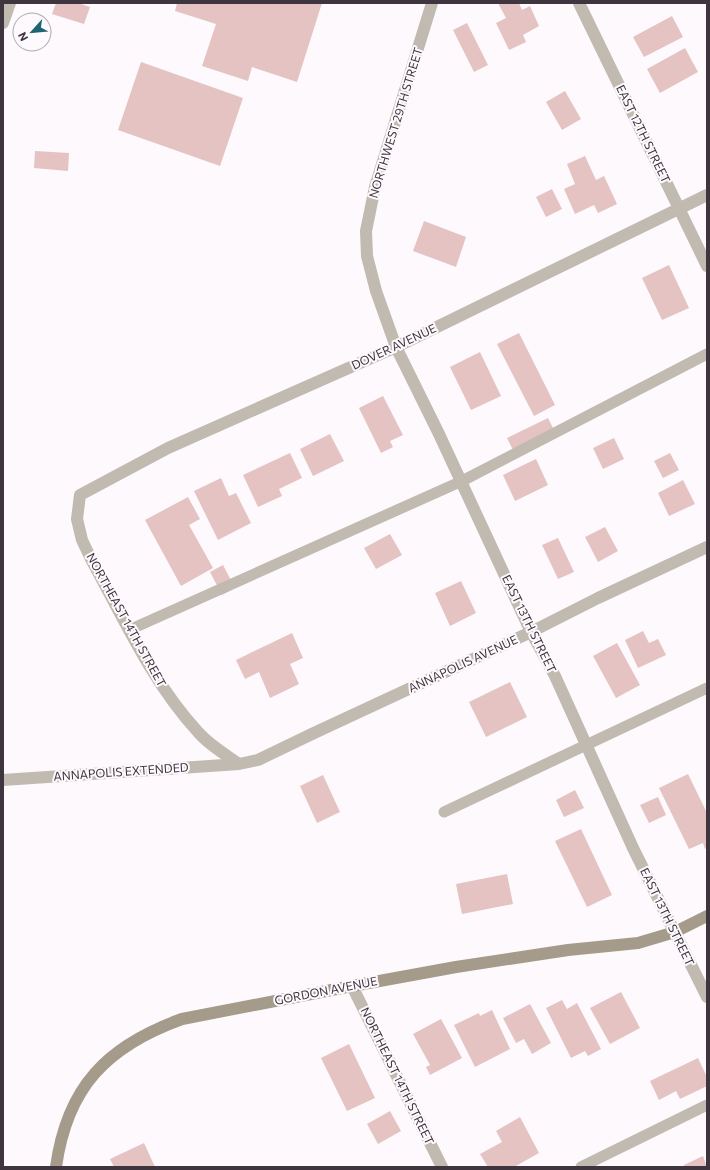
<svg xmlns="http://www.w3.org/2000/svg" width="710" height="1170" font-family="Commissioner,sans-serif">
<rect width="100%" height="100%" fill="#fdf9fd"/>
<!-- building -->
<path fill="#e4c3c2" d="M56,3H78L90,7L84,24L52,14Z
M177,3H322L297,82L252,67L248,81L202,66L216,24L175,11Z
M498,3H519L522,10L530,6L539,26L523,35L526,42L509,50L496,23L506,18Z
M672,16L683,37L644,57L633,37Z
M467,23L488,65L474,72L453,30Z
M685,48L698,72L660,93L647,69Z
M141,62L243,98L220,166L118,130Z
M565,91L581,119L562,130L546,102Z
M35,151L69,153L68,171L34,168Z
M585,156L596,180L604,176L617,204L598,213L594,205L575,214L564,189L575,184L567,164Z
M552,189L562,209L546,217L536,197Z
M424,221L466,237L456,267L413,251Z
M669,265L689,308L662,320L642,278Z
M519,333L555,405L534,416L497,344Z
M480,352L501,396L471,410L450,367Z
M383,396L403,435L390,441L393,447L381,453L359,408Z
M548,418L557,436L516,456L507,438Z
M330,434L344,461L313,476L300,449Z
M614,438L624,459L603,469L593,448Z
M290,453L302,478L279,489L282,496L258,507L243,475Z
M670,453L679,470L663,478L654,461Z
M536,459L548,485L515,501L503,475Z
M221,478L229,496L236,493L251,523L218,540L194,491Z
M683,480L695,504L669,516L658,493Z
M188,497L200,519L189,525L213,568L181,586L145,520Z
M605,527L618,551L598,562L585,537Z
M390,534L402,555L376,569L364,548Z
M558,538L574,572L558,579L542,545Z
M223,565L235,588L222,595L210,572Z
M461,581L476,613L450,626L435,593Z
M643,631L649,643L658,639L666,655L638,668L625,640Z
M292,633L303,658L290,664L299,684L270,698L259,672L245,679L236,660Z
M617,643L640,685L616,698L593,656Z
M510,682L527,717L486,737L469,702Z
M688,774L707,813V848L705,849L703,843L689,849L659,788Z
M323,775L340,812L317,823L300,786Z
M575,790L584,808L564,817L556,800Z
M658,797L666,815L649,823L640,805Z
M581,829L612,895L587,907L555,841Z
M507,874L513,904L462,914L456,884Z
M621,992L640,1028L610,1044L590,1008Z
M562,1000L567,1009L577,1003L601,1049L588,1056L585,1051L571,1058L546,1008Z
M530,1004L551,1043L532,1054L524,1039L516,1043L503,1018Z
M492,1010L510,1049L475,1067L454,1025L479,1013L480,1016Z
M441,1019L462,1058L430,1075L426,1067L430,1065L413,1034Z
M349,1044L375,1098L347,1111L321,1058Z
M698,1058L707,1077V1086L680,1099L676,1091L659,1100L650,1081Z
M390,1111L401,1131L378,1144L367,1124Z
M520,1117L539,1153L514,1167H488L480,1154L502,1142L496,1131Z
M144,1143L155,1167H114L110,1159Z
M703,1156L707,1167H684V1165Z"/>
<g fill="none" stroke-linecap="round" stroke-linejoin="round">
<!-- lane -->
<path stroke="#c1bab0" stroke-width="11" d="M129,630L462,481L707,354
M444,812L707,688
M581,1167L707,1105"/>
<!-- street -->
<path stroke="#c1bab0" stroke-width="12" d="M432,3L375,187L366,231L367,256L376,291L396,347L439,434L531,632L555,676L633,848L707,997
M579,3L707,266
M3,23L10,3
M239,764C225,754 209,745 198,732C152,682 124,619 91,559L82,540L77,519L80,495L168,448L396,347L707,195
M3,780L239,764L258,760L314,733L531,632L598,598L707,547
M352,986L442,1167"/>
<!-- secondary -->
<path stroke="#a59b8b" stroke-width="12" d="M56,1167C67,1087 107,1046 182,1019L352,986L456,967L568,950L638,943L675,932L707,916"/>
</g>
<g text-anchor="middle" stroke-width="4" stroke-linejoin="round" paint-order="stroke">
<!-- street labels -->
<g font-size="12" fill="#3e353e" stroke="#fdf9fd">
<text transform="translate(396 123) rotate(-73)" y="4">NORTHWEST 29TH STREET</text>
<text transform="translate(643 134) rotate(64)" y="4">EAST 12TH STREET</text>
<text transform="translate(394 347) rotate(-25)" y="4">DOVER AVENUE</text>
<text transform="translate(126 620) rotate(61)" y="4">NORTHEAST 14TH STREET</text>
<text transform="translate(529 624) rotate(64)" y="4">EAST 13TH STREET</text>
<text transform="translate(463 664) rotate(-25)" y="4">ANNAPOLIS AVENUE</text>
<text transform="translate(121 772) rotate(-4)" y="4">ANNAPOLIS EXTENDED</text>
<text transform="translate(667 917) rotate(64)" y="4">EAST 13TH STREET</text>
<text transform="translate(326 991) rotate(-11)" y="4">GORDON AVENUE</text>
<text transform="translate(397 1076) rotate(64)" y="4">NORTHEAST 14TH STREET</text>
</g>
</g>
<!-- border -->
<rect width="710" height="1170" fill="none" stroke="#3e353e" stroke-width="8"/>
<!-- north arrow -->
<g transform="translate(32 32) rotate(243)"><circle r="19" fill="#fdf9fd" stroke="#b1abb1"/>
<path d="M0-3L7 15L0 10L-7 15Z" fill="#1d6573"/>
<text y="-6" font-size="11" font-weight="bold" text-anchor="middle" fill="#3e353e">N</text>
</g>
</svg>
